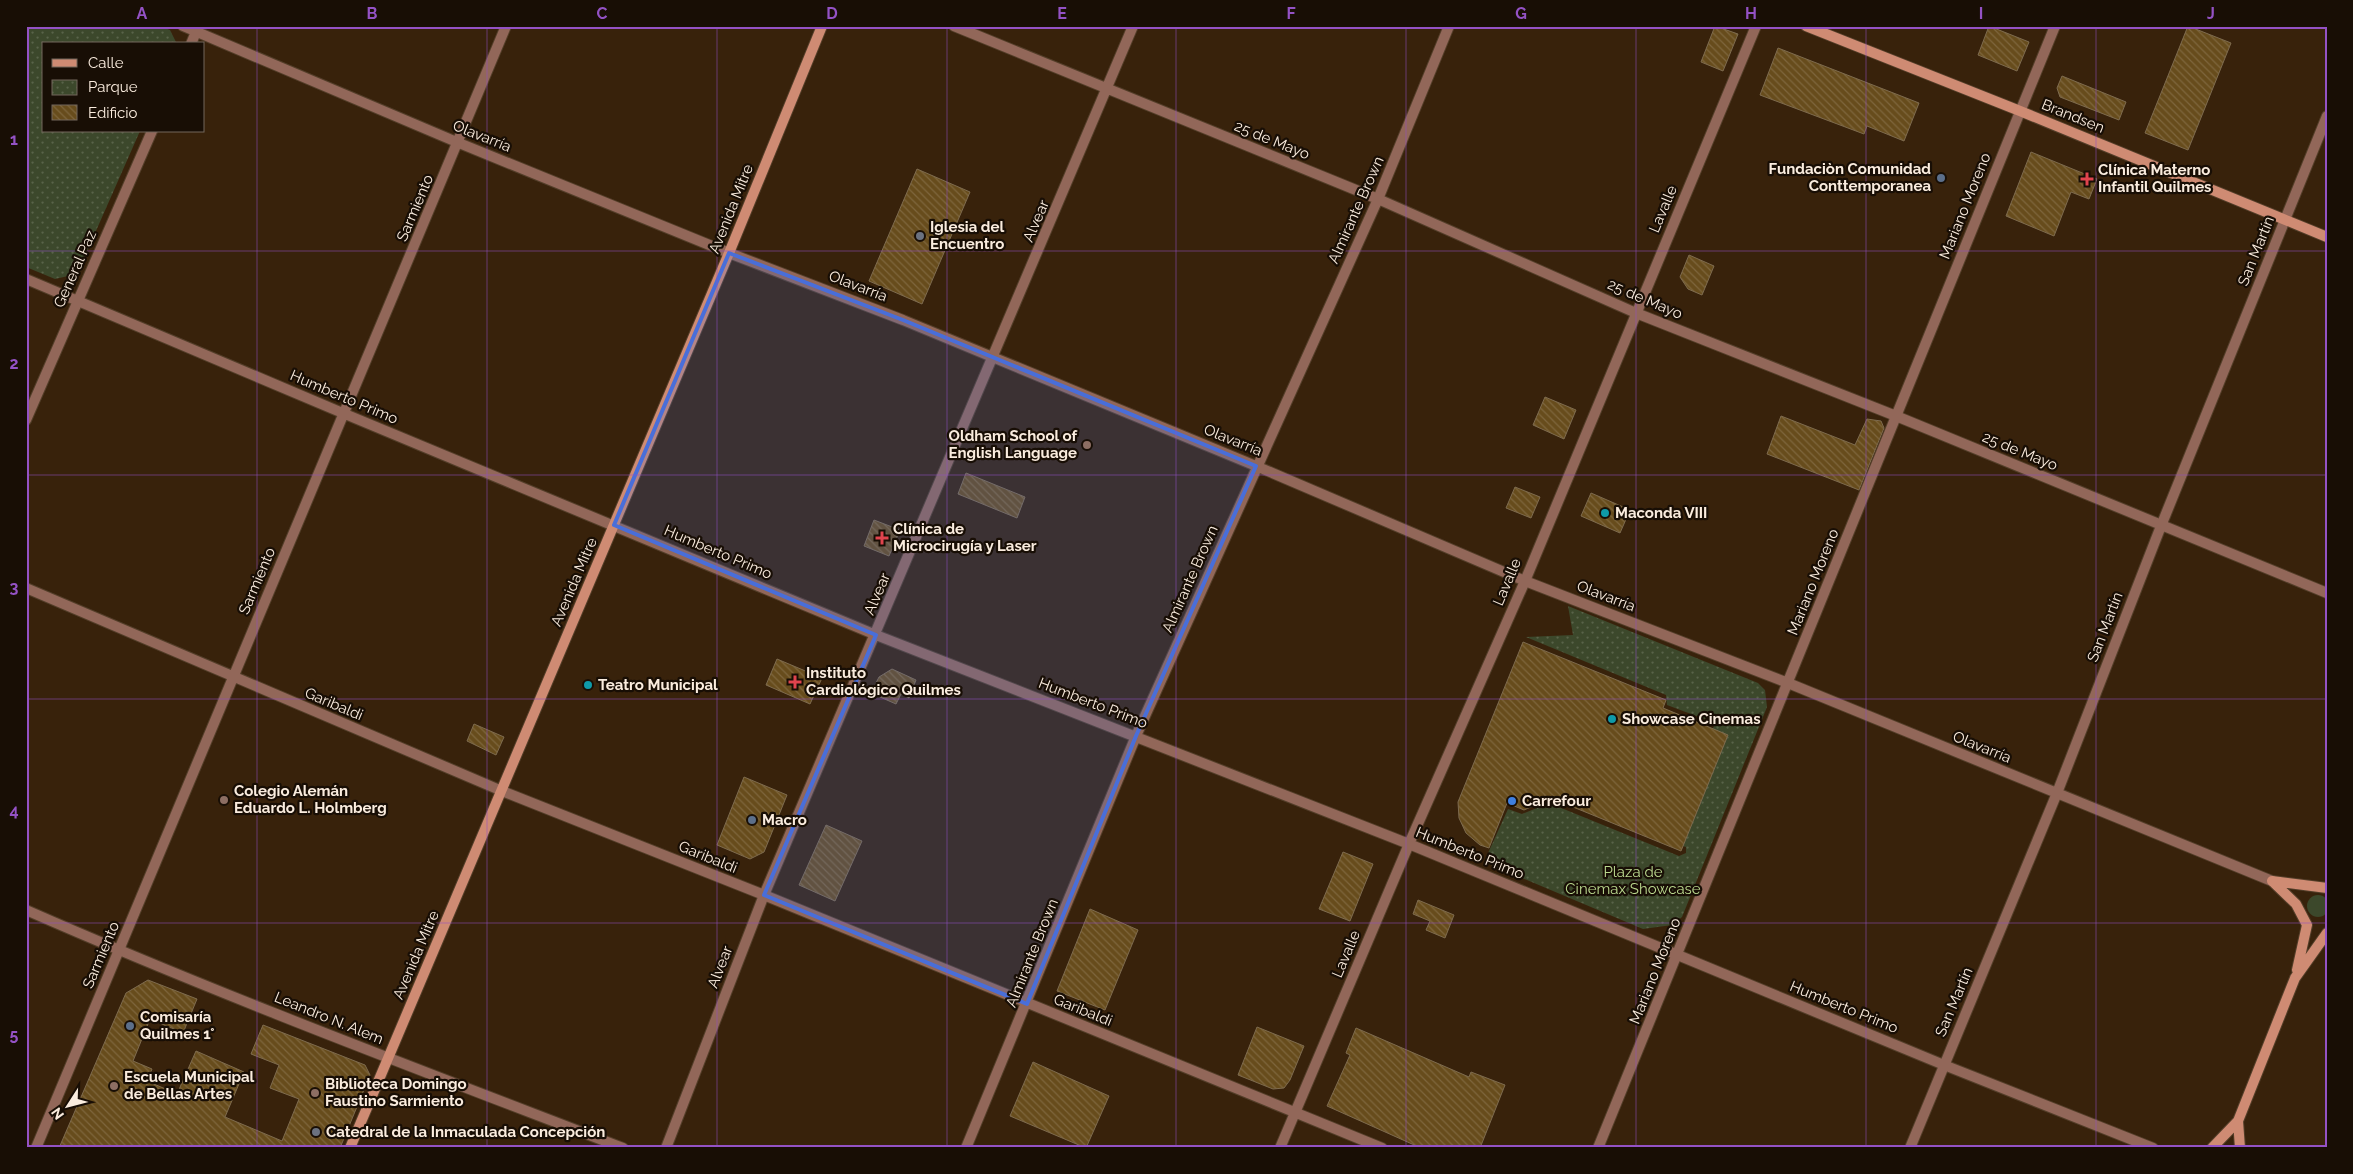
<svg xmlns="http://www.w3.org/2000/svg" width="2353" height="1174" font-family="Raleway,sans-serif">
<defs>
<pattern id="park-dots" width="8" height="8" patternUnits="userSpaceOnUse" patternTransform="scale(1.25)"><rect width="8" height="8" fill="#3c482b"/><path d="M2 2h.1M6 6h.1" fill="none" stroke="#596349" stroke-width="1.8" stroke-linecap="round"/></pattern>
<pattern id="building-back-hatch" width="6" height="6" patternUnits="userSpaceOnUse" patternTransform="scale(1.25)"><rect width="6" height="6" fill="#674c1c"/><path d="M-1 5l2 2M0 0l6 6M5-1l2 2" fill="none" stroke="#7e663d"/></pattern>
</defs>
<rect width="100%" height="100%" fill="#38220b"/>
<!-- green -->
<path fill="#3c482b" d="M2307 906a11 11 0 1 1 22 0a11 11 0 1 1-22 0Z"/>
<!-- park -->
<path fill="url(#park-dots)" d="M26,26H160L170,30L177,44H44V131H140L77,274L55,279L26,267Z
M1568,606L1758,683L1765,690L1767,707L1682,917L1672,925L1643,929L1484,862L1508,809L1522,814L1549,803L1679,856L1686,853V847L1669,842L1715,723L1667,705L1666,695L1526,637L1573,635Z"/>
<!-- building -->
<path fill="url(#building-back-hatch)" stroke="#7e6b4e" d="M1715,26L1738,34L1723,71L1701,62Z
M1989,26L2029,42L2017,71L1978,55Z
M2188,26L2231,43L2188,150L2145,133Z
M1778,48L1919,103L1904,141L1867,126L1864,134L1760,95Z
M2062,76L2126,102L2119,120L2060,97L2057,88Z
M2031,152L2097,179L2089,199L2071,192L2054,236L2006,216Z
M917,169L970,192L922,304L869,281Z
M1689,255L1714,266L1702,295L1688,289L1680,277Z
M1545,397L1576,410L1564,439L1533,425Z
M1781,416L1855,445L1867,419L1881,421L1884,428L1859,490L1767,454Z
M966,473L1025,497L1017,518L958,494Z
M1515,487L1540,497L1531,518L1506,508Z
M1591,493L1630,510L1620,533L1581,516Z
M874,520L900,530L889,556L864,546Z
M1523,642L1666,700L1663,708L1728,735L1681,851L1551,798L1524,810L1507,803L1489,848L1480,845L1466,833L1459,818L1458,802Z
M777,659L822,678L810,704L766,685Z
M892,669L916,680L909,698L901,694L896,704L871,693L879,677Z
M474,724L504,737L496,755L467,741Z
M744,777L787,795L764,852L750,859L717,845Z
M826,825L862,841L835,901L799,885Z
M1343,852L1373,864L1350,921L1319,909Z
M1418,900L1454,915L1445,938L1426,930L1430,921L1413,914Z
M1090,909L1138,930L1105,1010L1057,991Z
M148,980L197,999L183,1033L150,1019L133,1061L152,1069L147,1081L177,1094L196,1051L244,1072L225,1117L282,1141L299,1099L270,1088L279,1065L251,1054L263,1025L365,1065L370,1075L340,1148H59L126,993Z
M1257,1027L1304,1046L1290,1080L1284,1088L1273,1089L1238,1075Z
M1356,1028L1469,1077L1471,1072L1505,1085L1480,1148H1421L1327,1106L1350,1055L1346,1053Z
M1033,1062L1109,1096L1086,1148L1010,1116Z"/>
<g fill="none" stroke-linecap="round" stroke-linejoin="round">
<!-- minor casing -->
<g stroke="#533e29" stroke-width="12">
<path id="minor" d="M183,26L459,143L729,253L903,320L1256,466L1525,581L1788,683L2272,881
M954,26L1378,199L1636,313L1896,416L2327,593
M191,44L198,27
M26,279L345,414L876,635L1409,844L1944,1065L2153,1148
M26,420L152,131
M26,588L502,791L764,895L1382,1148
M26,910C222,996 423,1071 623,1148
M36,1148L506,26
M666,1148L764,895L1133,26
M966,1148L1136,736L1378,199L1449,26
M1280,1148L1409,844L1525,581L1756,26
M1598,1148L2055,26
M1910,1148L2057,793L2161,526L2327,116"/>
</g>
<!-- secondary casing -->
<g stroke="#533e29" stroke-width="12">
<path id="secondary" d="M1806,26L2020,111L2327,237
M2272,881L2296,904L2307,925L2297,970
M2272,881L2327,888
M2238,1121L2240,1148
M350,1148L729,253L822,26
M2212,1148L2238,1121L2295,978L2327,933"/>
</g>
<!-- minor -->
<use href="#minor" stroke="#926759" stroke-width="10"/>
<!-- secondary -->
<use href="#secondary" stroke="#cf8b73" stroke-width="10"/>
</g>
<!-- marked area -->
<path fill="#496ed9" fill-opacity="0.2" stroke="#496ed9" stroke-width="4" stroke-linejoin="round" d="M729,253L903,320L1256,466L1136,736L1027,1004L764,895L876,635L614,525Z"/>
<!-- grid -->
<path fill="none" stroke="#9452c5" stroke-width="1" stroke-opacity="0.55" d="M257,26V1148M487,26V1148M717,26V1148M947,26V1148M1176,26V1148M1406,26V1148M1636,26V1148M1866,26V1148M2096,26V1148M26,251H2327M26,475H2327M26,699H2327M26,923H2327"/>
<!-- markers -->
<g fill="#5c6f8a" stroke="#180e05" stroke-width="2">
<circle cx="1941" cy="178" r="5"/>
<circle cx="752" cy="820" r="5"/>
<circle cx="130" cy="1026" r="5"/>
</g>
<g fill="#e0444e" stroke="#180e05" stroke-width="2">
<path d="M2084.5 171.5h5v5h5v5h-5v5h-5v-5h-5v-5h5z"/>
<path d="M879.5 530.5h5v5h5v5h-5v5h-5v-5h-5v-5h5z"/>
<path d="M792.5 674.5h5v5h5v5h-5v5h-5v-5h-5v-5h5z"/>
</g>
<g fill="#6b7280" stroke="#180e05" stroke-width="2">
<circle cx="920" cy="236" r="5"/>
<circle cx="316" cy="1132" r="5"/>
</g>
<g fill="#8d6e63" stroke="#180e05" stroke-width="2">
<circle cx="1087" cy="445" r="5"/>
<circle cx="224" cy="800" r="5"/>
<circle cx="114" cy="1086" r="5"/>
<circle cx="315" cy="1093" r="5"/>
</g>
<g fill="#0f9aa8" stroke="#180e05" stroke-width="2">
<circle cx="1605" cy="513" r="5"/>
<circle cx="588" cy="685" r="5"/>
<circle cx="1612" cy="719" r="5"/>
</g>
<circle fill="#3f7fe0" stroke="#180e05" stroke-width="2" cx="1512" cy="801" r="5"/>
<g text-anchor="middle" stroke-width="4.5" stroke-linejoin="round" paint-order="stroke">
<!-- street labels -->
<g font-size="15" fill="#faecde" stroke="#180e05">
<text transform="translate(2073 116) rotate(22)" y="5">Brandsen</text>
<text transform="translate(482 136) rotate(22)" y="5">Olavarría</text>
<text transform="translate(1272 140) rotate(22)" y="5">25 de Mayo</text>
<text transform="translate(1965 206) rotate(-68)" y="5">Mariano Moreno</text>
<text transform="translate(415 208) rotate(-67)" y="5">Sarmiento</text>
<text transform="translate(731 209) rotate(-68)" y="5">Avenida Mitre</text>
<text transform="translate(1663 209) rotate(-67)" y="5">Lavalle</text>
<text transform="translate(1356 210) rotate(-66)" y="5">Almirante Brown</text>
<text transform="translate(1036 221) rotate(-67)" y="5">Alvear</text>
<text transform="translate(2256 251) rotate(-68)" y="5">San Martín</text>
<text transform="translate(75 269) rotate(-66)" y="5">General Paz</text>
<text transform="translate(858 286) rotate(21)" y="5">Olavarría</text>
<text transform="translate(1645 299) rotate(23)" y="5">25 de Mayo</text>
<text transform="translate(344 397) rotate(23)" y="5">Humberto Primo</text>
<text transform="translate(1233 440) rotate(22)" y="5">Olavarría</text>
<text transform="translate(2020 451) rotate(22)" y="5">25 de Mayo</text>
<text transform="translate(718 552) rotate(23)" y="5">Humberto Primo</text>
<text transform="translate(1190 579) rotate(-66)" y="5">Almirante Brown</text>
<text transform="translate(257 581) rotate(-67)" y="5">Sarmiento</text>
<text transform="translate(574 582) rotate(-67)" y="5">Avenida Mitre</text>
<text transform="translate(1507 582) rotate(-67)" y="5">Lavalle</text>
<text transform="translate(1813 582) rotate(-68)" y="5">Mariano Moreno</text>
<text transform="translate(877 594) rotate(-67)" y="5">Alvear</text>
<text transform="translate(1606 596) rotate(21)" y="5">Olavarría</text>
<text transform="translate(2105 627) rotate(-69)" y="5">San Martín</text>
<text transform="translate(1093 703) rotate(21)" y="5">Humberto Primo</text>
<text transform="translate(334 704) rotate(23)" y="5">Garibaldi</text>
<text transform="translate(1982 747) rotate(22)" y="5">Olavarría</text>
<text transform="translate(1470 853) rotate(22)" y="5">Humberto Primo</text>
<text transform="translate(708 857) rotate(22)" y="5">Garibaldi</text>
<text transform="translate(1032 953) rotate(-68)" y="5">Almirante Brown</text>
<text transform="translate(1346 954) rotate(-67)" y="5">Lavalle</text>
<text transform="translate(101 955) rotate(-67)" y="5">Sarmiento</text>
<text transform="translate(416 955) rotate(-67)" y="5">Avenida Mitre</text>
<text transform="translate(720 967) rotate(-69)" y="5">Alvear</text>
<text transform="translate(1655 971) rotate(-68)" y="5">Mariano Moreno</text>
<text transform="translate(1954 1002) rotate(-67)" y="5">San Martín</text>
<text transform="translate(1844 1007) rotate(22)" y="5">Humberto Primo</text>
<text transform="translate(1083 1010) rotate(22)" y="5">Garibaldi</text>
<text transform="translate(329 1018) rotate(22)" y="5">Leandro N. Alem</text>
</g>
<!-- poi labels -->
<g font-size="15" font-weight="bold" fill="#faecde" stroke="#180e05" text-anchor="start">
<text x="1931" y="174" text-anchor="end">Fundaciòn Comunidad<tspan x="1931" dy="17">Conttemporanea</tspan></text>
<text x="2098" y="175">Clínica Materno<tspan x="2098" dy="17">Infantil Quilmes</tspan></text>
<text x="930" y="232">Iglesia del<tspan x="930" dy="17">Encuentro</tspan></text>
<text x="1077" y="441" text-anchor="end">Oldham School of<tspan x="1077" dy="17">English Language</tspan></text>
<text x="1615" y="518">Maconda VIII</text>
<text x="893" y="534">Clínica de<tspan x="893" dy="17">Microcirugía y Laser</tspan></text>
<text x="806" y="678">Instituto<tspan x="806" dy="17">Cardiológico Quilmes</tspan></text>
<text x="598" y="690">Teatro Municipal</text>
<text x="1622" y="724">Showcase Cinemas</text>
<text x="234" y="796">Colegio Alemán<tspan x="234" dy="17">Eduardo L. Holmberg</tspan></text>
<text x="1522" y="806">Carrefour</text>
<text x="762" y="825">Macro</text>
<text x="140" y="1022">Comisaría<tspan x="140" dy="17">Quilmes 1°</tspan></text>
<text x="124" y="1082">Escuela Municipal<tspan x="124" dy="17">de Bellas Artes</tspan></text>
<text x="325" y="1089">Biblioteca Domingo<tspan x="325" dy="17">Faustino Sarmiento</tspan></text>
<text x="326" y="1137">Catedral de la Inmaculada Concepción</text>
</g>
<!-- park labels -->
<g font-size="15" fill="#bbd98f" stroke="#180e05">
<text x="1633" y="877">Plaza de<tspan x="1633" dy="17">Cinemax Showcase</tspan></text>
</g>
</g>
<!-- border -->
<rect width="2353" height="1174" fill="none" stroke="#180e05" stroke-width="55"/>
<!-- legend -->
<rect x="42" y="42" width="162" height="90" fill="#180e05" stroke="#72675c"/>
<rect x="52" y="59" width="25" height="8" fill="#cf8b73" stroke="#72675c"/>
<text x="88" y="68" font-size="15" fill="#faecde">Calle</text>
<rect x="52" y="80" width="25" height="15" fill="url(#park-dots)" stroke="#72675c"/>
<text x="88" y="92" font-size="15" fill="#faecde">Parque</text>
<rect x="52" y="105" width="25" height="15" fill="url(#building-back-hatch)" stroke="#72675c"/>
<text x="88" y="118" font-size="15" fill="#faecde">Edificio</text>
<!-- north arrow -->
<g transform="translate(68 1106) rotate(234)" stroke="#180e05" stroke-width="4" paint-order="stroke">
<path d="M0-4L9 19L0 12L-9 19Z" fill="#faecde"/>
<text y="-8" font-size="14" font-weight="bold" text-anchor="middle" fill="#faecde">N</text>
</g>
<rect x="28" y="28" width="2298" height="1118" fill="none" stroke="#9452c5" stroke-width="2"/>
<g font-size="16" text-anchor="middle" font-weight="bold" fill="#9452c5">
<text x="142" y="19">A</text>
<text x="372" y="19">B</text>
<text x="602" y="19">C</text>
<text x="832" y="19">D</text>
<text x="1062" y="19">E</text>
<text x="1291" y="19">F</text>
<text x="1521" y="19">G</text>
<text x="1751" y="19">H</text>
<text x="1981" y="19">I</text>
<text x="2211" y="19">J</text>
<text x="14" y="145">1</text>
<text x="14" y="369">2</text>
<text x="14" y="593">3</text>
<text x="14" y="816">4</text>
<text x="14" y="1040">5</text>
</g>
</svg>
